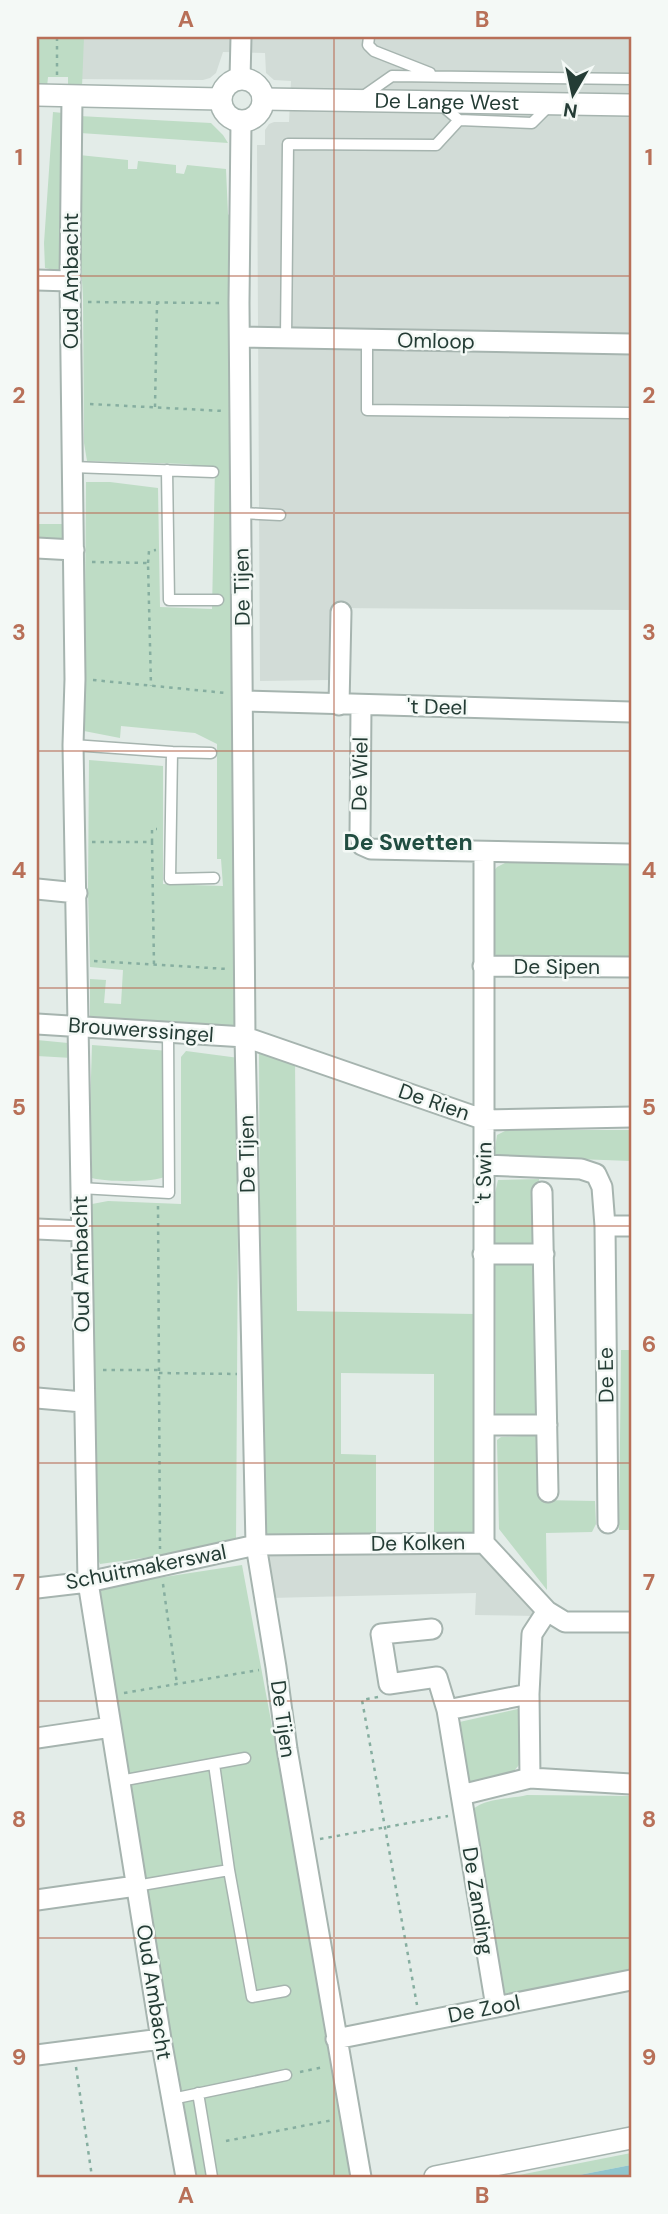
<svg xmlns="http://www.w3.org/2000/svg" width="668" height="2214" font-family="'DM Sans',sans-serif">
<rect width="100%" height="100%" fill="#e3ece8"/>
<!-- built -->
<path fill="#d2dcd7" d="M76,37H631V610L332,608L330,680L260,681L257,145H265V130L269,124L274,122H289L291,81L274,80L266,73L265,53L223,52L216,73L210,78L203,80L75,79Z
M481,1549L536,1616L475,1615L476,1593L270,1598L264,1552Z"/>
<!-- green -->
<path fill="#bedcc5" d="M37,37H84L82,87H68V77H48L47,87H37Z
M53,112L63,113L64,270L59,271L45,268L44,243Z
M79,116L211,123L223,135L228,143L80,133Z
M79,155L128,160V169H137L138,161L176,165V173L184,174L187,165L226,169L228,214L233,220L239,1028L231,1030L90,1016V979L106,980L104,1003L121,1004L123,970L90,967L88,890L89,760L163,766V884L223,886L221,859H217V744L195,733L121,726L120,738L84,731L86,482H110L158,488L160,607L212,609L215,468L186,464L87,461L84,443L83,297L79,231L81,170Z
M37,524H67V554L37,553Z
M509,861L631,864V964L498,960L494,952L493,872L497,867Z
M37,1040L68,1043L72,1051V1058L37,1056Z
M92,1045L169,1051L167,1176C154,1183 106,1182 92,1178L90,1108Z
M259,1045L295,1058L297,1311L475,1314L477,1538L434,1539V1374L341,1373V1454L376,1455V1537L261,1541Z
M186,1051L239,1058L236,1545L100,1564L97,1557L90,1228L92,1204L108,1201L181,1204V1057Z
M507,1130H631V1161L494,1156L497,1135Z
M539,1179L540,1247L495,1246V1193L498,1180Z
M495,1264L539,1265L540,1422L496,1415Z
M621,1350H631V1530H619Z
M540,1435L542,1500L595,1501L596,1524L592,1532L546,1533L547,1590L499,1529L497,1440L501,1437Z
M242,1565L356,2177H190L93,1588Z
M522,1708L523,1754L519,1765L508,1778L472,1784L463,1781L455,1723Z
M527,1795L631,1796V1974L506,1996L499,1988L471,1812C480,1798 511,1799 527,1795Z
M631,2153V2165L569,2177H509Z"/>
<!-- water -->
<path fill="#8fc5cd" d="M631,2165V2177H569Z"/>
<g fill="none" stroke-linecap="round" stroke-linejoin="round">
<!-- service casing -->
<g stroke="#a6b4af" stroke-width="13">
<path id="service" d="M369,37L368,45L374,51L430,73
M362,97L392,76L631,79
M440,104L459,120L532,123L549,106
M286,338L288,144L436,145L459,120
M367,340V410L631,413
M72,467L213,472
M167,470L169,600H218
M242,513L280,515
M73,745L172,752L170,879L214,878
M172,752L211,753
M80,1188L169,1193L168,1031
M214,1764L229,1870L252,1997L285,1991
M120,1781L245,1758
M136,1886L229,1870
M198,2093L212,2177
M172,2099L286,2075"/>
</g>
<!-- minor casing -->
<g stroke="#a6b4af" stroke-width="23">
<path id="minor" d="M240,79L241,37
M72,96L70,281L75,679L73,745L88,1582L161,2039L186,2177
M241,122L239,303L245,1037L256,1545L276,1667L287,1749L361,2177
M37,280L70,281
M240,337L631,344
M37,548L74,550
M243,701L631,712
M339,705L341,612
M361,705L360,836L362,845L371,849L631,854
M484,852V1543
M37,889L77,893
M483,966L631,967
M37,1024L245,1037L485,1120L631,1117
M484,1165L581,1169L596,1174L602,1187L605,1226L608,1523
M542,1192L548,1492
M605,1226H631
M37,1229L81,1231
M483,1254H544
M37,1398L83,1402
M484,1425H547
M37,1588L88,1582L256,1545L484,1543L547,1611L532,1634L529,1694L530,1778
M547,1611L565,1622H631
M432,1629L381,1634L389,1684L437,1677L447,1710
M37,1738L111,1727
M461,1795L530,1778L631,1784
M37,1900L136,1886
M496,2007L447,1710L529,1694
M336,2039L631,1980
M37,2055L161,2039"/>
</g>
<!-- tertiary casing -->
<g stroke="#a6b4af" stroke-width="24">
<g id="tertiary">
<circle cx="242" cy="100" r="21"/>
<path d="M37,95L220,99"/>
<path id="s1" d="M263,99L631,105"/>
<path d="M435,2177L631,2138"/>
</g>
</g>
<!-- path -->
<path stroke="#86aea0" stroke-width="2.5" stroke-dasharray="3.5 5" stroke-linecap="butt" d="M57,75V37
M88,302L221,303
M90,404L224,411
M155,407L157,303
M92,562L148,563L151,686
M148,563L149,551L156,550
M93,680L226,693
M92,842H152L154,965
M152,842V829H157
M94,961L227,969
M158,1206L160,1549
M103,1370H159
M159,1373L237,1374
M163,1584L177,1684
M124,1693L259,1670
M378,1697L362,1700L417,2005
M320,1839L448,1816
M76,2067L92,2177
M300,2072L324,2067
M226,2141L333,2120"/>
<!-- service -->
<use href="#service" stroke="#fff" stroke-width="10"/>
<!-- minor -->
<use href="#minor" stroke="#fff" stroke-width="19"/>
<!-- tertiary -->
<use href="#tertiary" stroke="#fff" stroke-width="21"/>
</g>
<!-- grid -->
<path fill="none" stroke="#b87058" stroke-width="2" stroke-opacity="0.55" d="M334,37V2177M37,276H631M37,513H631M37,751H631M37,988H631M37,1226H631M37,1463H631M37,1701H631M37,1938H631"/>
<g text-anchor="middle" stroke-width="5" stroke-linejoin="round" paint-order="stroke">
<!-- street labels -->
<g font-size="21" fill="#243c35" stroke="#f4f9f6">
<text dy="7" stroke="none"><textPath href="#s1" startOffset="184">De Lange West</textPath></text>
<text transform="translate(71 281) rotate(-90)" y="7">Oud Ambacht</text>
<text transform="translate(436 341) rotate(1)" y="7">Omloop</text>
<text transform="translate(242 587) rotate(-91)" y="7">De Tijen</text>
<text transform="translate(437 707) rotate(1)" y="7">'t Deel</text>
<text transform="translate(360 774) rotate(-89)" y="7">De Wiel</text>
<text x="557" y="974">De Sipen</text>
<text transform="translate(141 1030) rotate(4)" y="7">Brouwerssingel</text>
<text transform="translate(434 1102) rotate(19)" y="7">De Rien</text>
<text transform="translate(247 1154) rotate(-91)" y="7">De Tijen</text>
<text transform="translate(484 1173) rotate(-89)" y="7">'t Swin</text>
<text transform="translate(81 1264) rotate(-91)" y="7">Oud Ambacht</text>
<text transform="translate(606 1375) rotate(-91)" y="7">De Ee</text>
<text transform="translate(418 1543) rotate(-1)" y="7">De Kolken</text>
<text transform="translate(146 1567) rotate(-11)" y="7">Schuitmakerswal</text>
<text transform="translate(283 1719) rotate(82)" y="7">De Tijen</text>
<text transform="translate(478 1901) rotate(81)" y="7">De Zanding</text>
<text transform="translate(154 1992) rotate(81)" y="7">Oud Ambacht</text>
<text transform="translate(484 2009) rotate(-11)" y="7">De Zool</text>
</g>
<!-- neighbourhood labels -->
<g font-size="23" font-weight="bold" fill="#214d41" stroke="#f4f9f6">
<text x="408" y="850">De Swetten</text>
</g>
</g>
<!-- border -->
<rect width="668" height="2214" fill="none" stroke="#f4f9f6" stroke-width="77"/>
<!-- north arrow -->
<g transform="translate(573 94) rotate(189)" stroke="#f4f9f6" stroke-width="5" paint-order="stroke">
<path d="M0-5L12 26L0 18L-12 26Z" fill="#243c35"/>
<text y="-10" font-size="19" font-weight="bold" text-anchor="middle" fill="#243c35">N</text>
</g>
<rect x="38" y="38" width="592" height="2138" fill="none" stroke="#b87058" stroke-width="2.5"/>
<g font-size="23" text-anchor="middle" font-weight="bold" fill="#b87058">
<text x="186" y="27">A</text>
<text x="482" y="27">B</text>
<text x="19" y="165">1</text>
<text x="649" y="165">1</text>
<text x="19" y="403">2</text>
<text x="649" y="403">2</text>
<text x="19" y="640">3</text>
<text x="649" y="640">3</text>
<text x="19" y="878">4</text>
<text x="649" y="878">4</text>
<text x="19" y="1115">5</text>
<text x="649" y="1115">5</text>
<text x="19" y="1352">6</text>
<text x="649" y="1352">6</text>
<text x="19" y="1590">7</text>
<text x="649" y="1590">7</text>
<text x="19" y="1827">8</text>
<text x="649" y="1827">8</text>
<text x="19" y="2065">9</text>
<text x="649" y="2065">9</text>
<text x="186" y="2203">A</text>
<text x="482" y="2203">B</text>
</g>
</svg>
